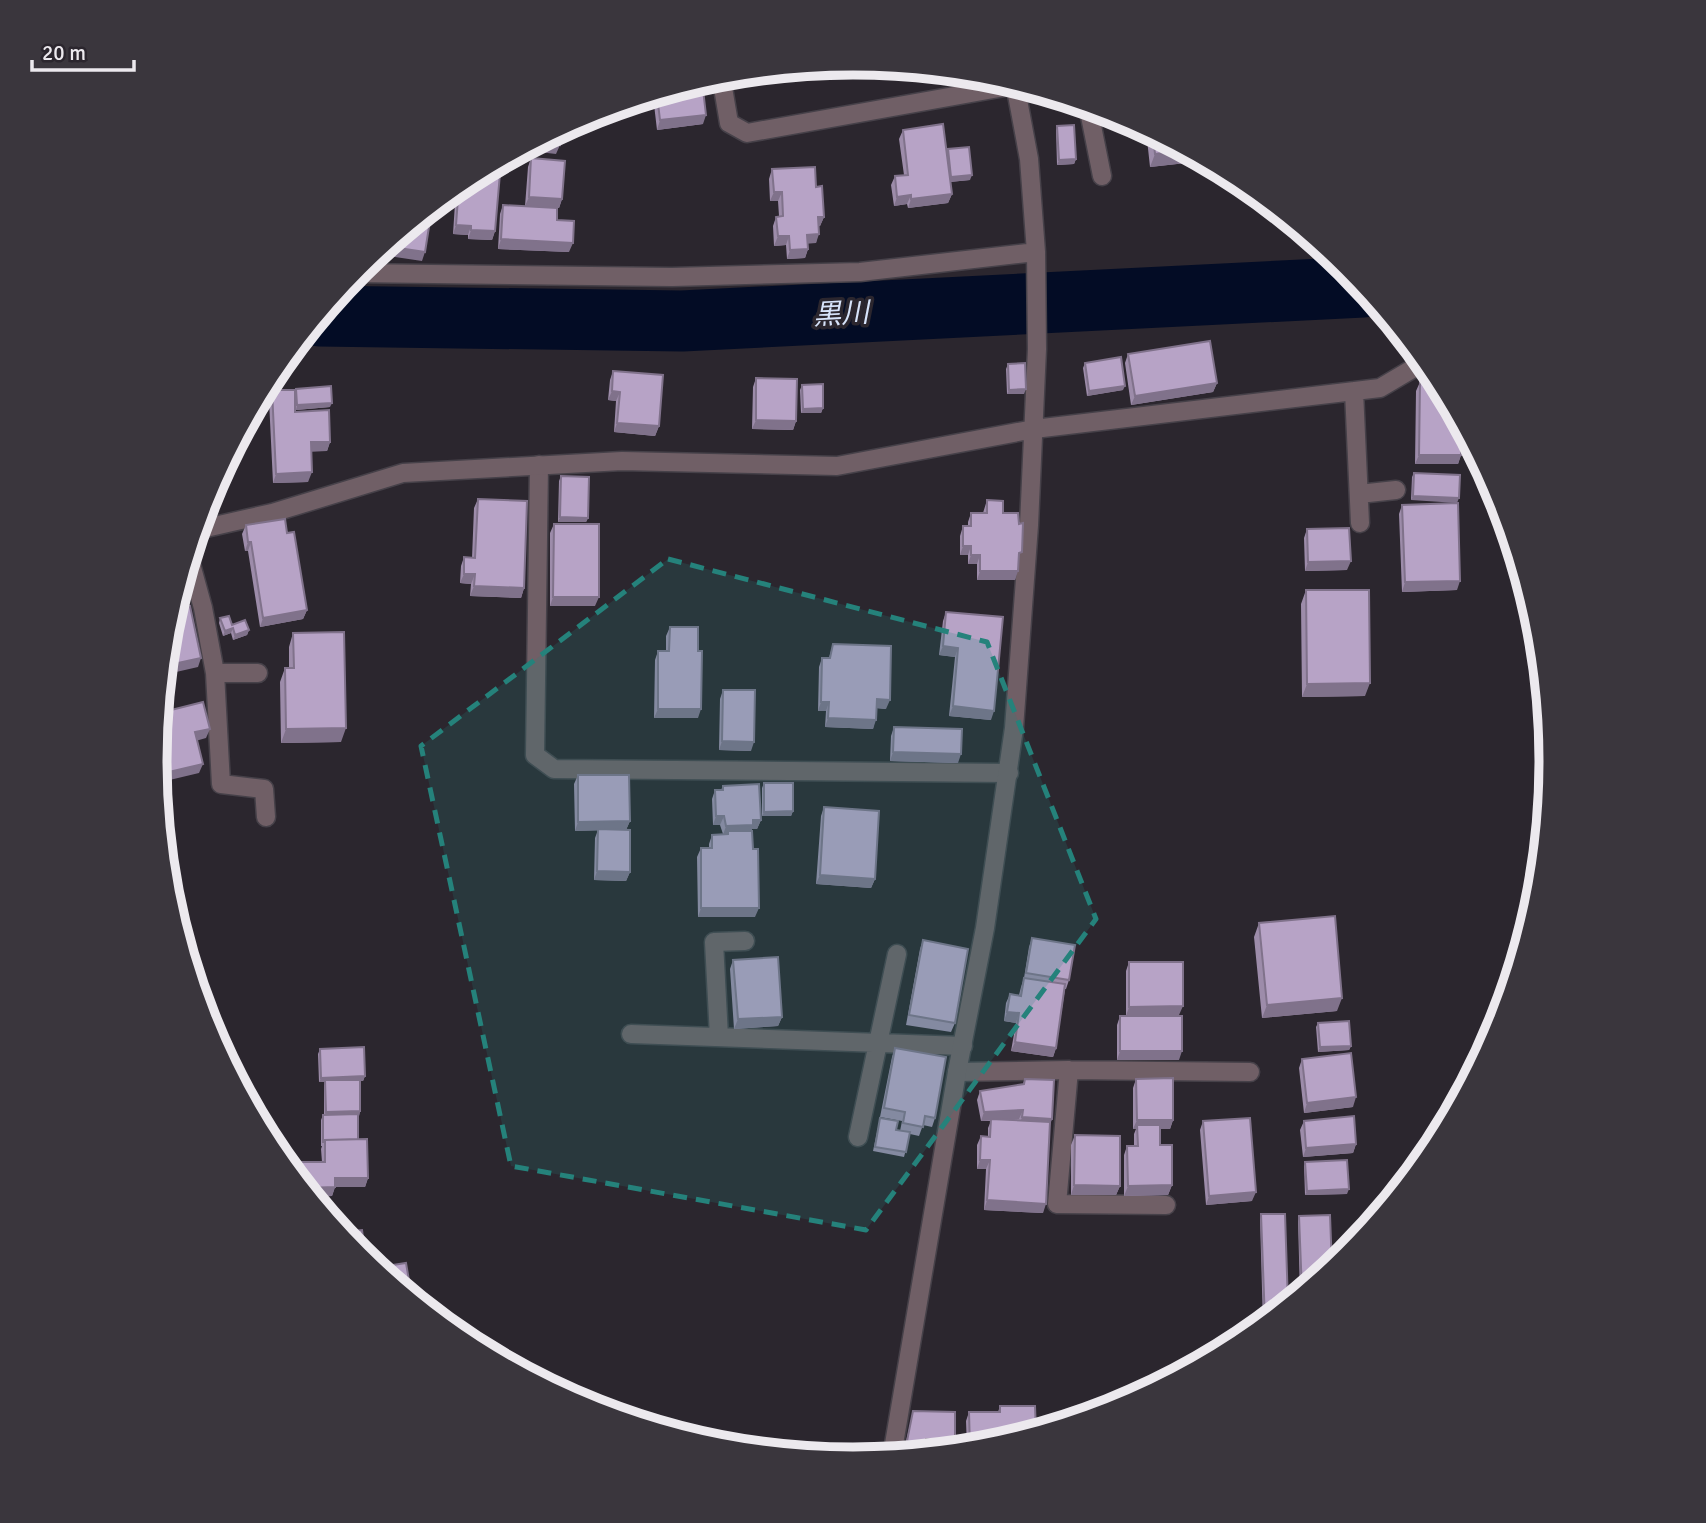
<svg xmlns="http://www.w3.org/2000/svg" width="1706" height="1523" font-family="Signika,'Noto Sans JP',sans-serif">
<rect width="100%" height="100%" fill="#2b262e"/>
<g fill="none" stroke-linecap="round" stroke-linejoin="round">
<!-- river -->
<path stroke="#030c25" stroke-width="61" d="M319,316L682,321L1363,287"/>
<!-- service casing -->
<g stroke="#464149" stroke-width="21">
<path id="service" d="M721,76L729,123L747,133L1016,85
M1088,106L1102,176
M539,465L535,755L554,769L1009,773
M189,557L203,608L215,673L221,784L264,789L266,817
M215,673H258
M631,1034L963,1046
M719,1037L714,942L745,941
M1069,1070L1057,1204L1166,1205
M957,1072L1069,1070L1250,1072
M858,1137L897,954"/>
</g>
<!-- minor casing -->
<g stroke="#464149" stroke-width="21">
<path id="minor" d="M354,273L672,277L860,272L1036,252
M1354,391L1360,523
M1359,494L1396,490
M197,530L272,513L403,473L622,461L837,466L1034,429L1380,388L1424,362
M892,1456L957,1072L985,928L1014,728L1029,525L1037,349L1036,252L1029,159L1015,84"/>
</g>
<!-- service -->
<use href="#service" stroke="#705f66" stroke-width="18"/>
<!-- minor -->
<use href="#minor" stroke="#705f66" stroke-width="18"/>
</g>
<!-- wall -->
<path fill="#9d8caa" d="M831,65L828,75L775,83L774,71Z
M702,81L703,124L657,130L653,96Z
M1057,126L1076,159L1074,164L1057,165L1056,130Z
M903,130L946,153L948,149L970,180L950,182L952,194L948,203L908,208L907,204L894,206L891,185L895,176L904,175L899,139Z
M1146,130L1204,161L1150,167Z
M531,158L562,199L559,208H557V220L569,252L498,249L500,214L503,205L547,207L525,206L528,167Z
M772,169L816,187L824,217L820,226H819L816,243H808V249L805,258L787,259L786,245L774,246L773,226L776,217L779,216L778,201H770L769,179Z
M465,180L495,231L492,240L468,239V235L453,234L456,188Z
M1128,354L1217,383L1213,392L1131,405L1125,363Z
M1085,363L1123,390L1087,396L1083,368Z
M1008,364L1024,394H1007L1006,369Z
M613,371L659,426L655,436L614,432L616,401L608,400L610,380Z
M756,378L796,421L793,430L752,429L753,387Z
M1420,382L1461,455L1458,464H1415L1416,391Z
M802,385L823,408L821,413H801L800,390Z
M296,389L330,407L296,410L295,412L330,442L327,451H311L308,482L273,483L269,400L272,390L295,393Z
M1414,473L1460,475L1411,500L1412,477Z
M561,476L588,518L586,522H558L559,481Z
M478,499L524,588L521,598L470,596L471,584L460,583L461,566L464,557L472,558L474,508Z
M987,500L1003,513L1018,562L1015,580H977V564H968V555H960V536L963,526H968V522L971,513H983Z
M1402,505L1457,590L1402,592L1399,514Z
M554,524L595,606H550V533Z
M246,525L307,610L303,619L260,627L248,551H245L242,534Z
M1307,529L1347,570L1305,571L1304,538Z
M1306,590L1365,696L1302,697L1301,604Z
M946,612L991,720L949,716L955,657L939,655L943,621Z
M220,618L232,625L249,630L247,635L233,640L231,633L223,636L219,623Z
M670,627L698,718H654L655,660L658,651H666V636Z
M293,633L341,742L281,743L280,682L285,668H289V647Z
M833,644L886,709L877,708L873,729L825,727L826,711H818L819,667L822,658H829Z
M723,690L751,751L719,750L720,699Z
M894,727L958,763L890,761L891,736Z
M578,775L630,821L626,830L630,872L626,881L594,880L595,838L598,830L575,831L574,784Z
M764,783L793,811L791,816H762V788Z
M723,786L761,820L757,829H752L751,831L755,917H698L697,857L701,848H709V844L712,835L723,834L720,825H713L712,799L715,790H721Z
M824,807L875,879L871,888L816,884L821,816Z
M1259,923L1337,1011L1262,1018L1254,937Z
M1032,938L1069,980L1066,989H1065L1056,1048L1053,1057L1011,1051L1016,1023L1004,1021L1006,1003L1010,994L1019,995L1021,987L1024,978L1029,947Z
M923,940L955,1023L951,1032L906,1025L920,949Z
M733,960L782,1017L778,1026L734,1029L730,969Z
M1129,962H1183L1126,1016V971Z
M1120,1016L1179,1060H1117V1025Z
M1318,1023L1351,1046L1349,1050L1318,1052L1316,1027Z
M895,1048L935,1118L932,1127L923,1125L919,1136L910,1134L904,1157L873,1151L880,1118L896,1130L900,1131L902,1121L880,1117L892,1057Z
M320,1049L365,1076L363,1081H360V1111L359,1116H358V1139L368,1178L365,1187H335L332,1196L311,1197L297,1180V1171L300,1162H322L321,1149L322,1146H321V1120L323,1115H324V1085L325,1082H319L318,1054Z
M1302,1059L1353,1107L1304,1113L1299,1068Z
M1025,1079L1052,1119L1050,1123L1043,1213L984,1210L986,1169H977V1145L981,1136L988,1137V1128L991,1121H981L977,1100L980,1091L1023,1084Z
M1136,1079L1173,1120L1170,1129H1160V1145L1172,1185L1168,1195L1124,1196V1155L1127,1146H1134V1134L1136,1129H1133V1088Z
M1203,1121L1252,1201L1206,1205L1200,1130Z
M1304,1121L1356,1144L1353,1153L1303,1157L1300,1130Z
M1075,1135L1120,1186L1116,1195H1071V1145Z
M1305,1162L1347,1194L1305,1195L1304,1166Z
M1261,1214L1288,1304L1263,1324L1260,1219Z
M1299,1216L1332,1268L1300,1294L1298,1221Z
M386,1266L412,1298L385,1277L384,1271Z
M1000,1406L1036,1432L989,1447L967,1449L966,1421L969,1412H998Z
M913,1411L955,1440L953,1444H941L954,1450L922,1453L923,1450L905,1446Z
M1088,1417L1044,1430L1047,1418Z"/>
<!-- shaded-wall -->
<path fill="#80728b" d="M831,66L828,75L775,83L779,74Z
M706,115L703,124L657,130L660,120Z
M537,142L560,145L556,154L522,150Z
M1184,150L1204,161L1150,167L1155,154Z
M1076,159L1074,164L1057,165L1059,160Z
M972,175L970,180L949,182L951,177Z
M774,192H782L778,201H770Z
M952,194L948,203L908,208L911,199Z
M911,195L907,204L894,206L897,197Z
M529,197L562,199L559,208L525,206Z
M818,217H824L820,226L815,227Z
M456,225L471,226L468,235L453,234Z
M471,230L495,231L492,240L468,239Z
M819,234L816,243L804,244L807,235Z
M778,236H789L786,245L774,246Z
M501,239L573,243L569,252L498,249Z
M385,246L425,252L422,261L375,254Z
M808,249L805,258L787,259L790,250Z
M1217,383L1213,392L1131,405L1135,396Z
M1125,386L1123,390L1087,396L1089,391Z
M1026,389L1024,394H1007L1009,390Z
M612,391L620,392L616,401L608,400Z
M332,403L330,407L296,410L297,405Z
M823,408L821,413H801L803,409Z
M756,420L796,421L793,430L752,429Z
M617,423L659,426L655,436L614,432Z
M311,442H330L327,451L307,452Z
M1419,455H1461L1458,464H1415Z
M312,472L308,482L273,483L276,474Z
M1413,496L1459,498L1457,503L1411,500Z
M560,517L588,518L586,522H558Z
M248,542H251L248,551H245Z
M963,546H971L968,555H960Z
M971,555H980L977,564H968Z
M1351,561L1347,570L1305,571L1308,562Z
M980,571H1018L1015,580H977Z
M464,574H475L471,584L460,583Z
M1460,581L1457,590L1402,592L1405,582Z
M474,586L524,588L521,598L470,596Z
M553,597H599L595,606H550Z
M307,610L303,619L260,627L263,618Z
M233,628L231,633L223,636L225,631Z
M249,630L247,635L233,640L235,635Z
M943,646L958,648L955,657L939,655Z
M201,658L198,667L163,675L164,666Z
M1370,683L1365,696L1302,697L1307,684Z
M877,699L890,700L886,709L874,708Z
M821,702H829L826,711H818Z
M953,706L994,711L991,720L949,716Z
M658,709H701L698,718H654Z
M828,718L876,720L873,729L825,727Z
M346,728L341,742L281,743L286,729Z
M210,729L206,738L192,742L195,732Z
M722,741L754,742L751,751L719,750Z
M893,752L961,754L958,763L890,761Z
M203,764L199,773L157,783L156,775Z
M793,811L791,816H762L764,812Z
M716,816H724L720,825H713Z
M753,820H761L757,829H752L750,835L728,831L727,835H723L726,826Z
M630,821L626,830L575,831L578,822Z
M597,871L630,872L626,881L594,880Z
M820,875L875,879L871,888L816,884Z
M701,908H759L755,917H698Z
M1342,998L1337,1011L1262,1018L1267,1005Z
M1183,1006L1179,1015L1126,1016L1129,1007Z
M1007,1012L1019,1013L1016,1023L1004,1021Z
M782,1017L778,1026L734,1029L738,1019Z
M1015,1042L1056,1048L1053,1057L1011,1051Z
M1351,1046L1349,1050L1318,1052L1320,1047Z
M1120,1051H1182L1179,1060H1117Z
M365,1076L363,1081L319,1082L321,1078Z
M1356,1097L1353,1107L1304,1113L1307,1103Z
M1023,1110L1019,1119L981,1121L984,1112Z
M360,1111L359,1116H324L326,1112Z
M1022,1117L1052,1119L1049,1128L1019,1126Z
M1137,1120H1173L1170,1129H1138L1137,1125L1136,1129H1133Z
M1356,1144L1353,1153L1303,1157L1306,1148Z
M980,1160H990L986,1169H977Z
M335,1178H368L365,1187H335L332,1196L311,1197L304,1188Z
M1074,1185L1120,1186L1116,1195H1071Z
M1172,1185L1168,1195L1124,1196L1128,1186Z
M1349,1189L1347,1194L1305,1195L1307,1191Z
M1256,1192L1252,1201L1206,1205L1209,1196Z
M987,1200L1046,1204L1043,1213L984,1210Z
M926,1439L955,1440L953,1444L925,1443Z"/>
<!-- building -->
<path fill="#b7a3c6" stroke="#80728b" stroke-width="2" d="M831,65V66L779,74L778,70Z
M702,81L706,115L660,120L657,95Z
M943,124L952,194L911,199V195L897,197L895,176L908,175L903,130Z
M1074,125L1076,159L1059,160L1057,126Z
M561,129L560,145L537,142Z
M1153,134L1184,150L1155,154Z
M969,147L972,175L951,177L948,149Z
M531,158L565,161L562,199L529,197Z
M501,162L495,231L471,230V226L456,225L459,185L465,180Z
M815,167L816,187L822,186L824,217H818L819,234L807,235L808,249L790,250L789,236H778L776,217L783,216L782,192H774L772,169Z
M503,205L557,208V220L574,221L573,243L501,239Z
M432,208L425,252L385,246Z
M1210,341L1217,383L1135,396L1128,354Z
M1121,357L1125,386L1089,391L1085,363Z
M1025,363L1026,389L1009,390L1008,364Z
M613,371L663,375L659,426L617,423L620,392L612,391Z
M756,378L797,379L796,421L756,420Z
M1420,382H1439L1461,425V455H1419Z
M823,384V408L803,409L802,385Z
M331,386L332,403L297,405L296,389Z
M272,390H295V412L329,410L330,442H311L312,472L276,474Z
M1414,473L1460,475L1459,498L1413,496Z
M561,476L589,477L588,518L560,517Z
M478,499L527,501L524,588L474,586L475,574H464V557L475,558Z
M987,500L1003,501V513H1018L1019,524L1023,523L1022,552L1019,553L1018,571H980V555H971V546H963V526H971V513H987Z
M1458,503L1460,581L1405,582L1402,505Z
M285,519L287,533L294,532L307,610L263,618L251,542H248L246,525Z
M554,524H599V597H553Z
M1349,528L1351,561L1308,562L1307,529Z
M1306,590H1369L1370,683L1307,684Z
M190,606L201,658L164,666L168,625L173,610Z
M946,612L1003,617L994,711L953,706L958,648L943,646Z
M229,616L232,625L245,620L249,630L235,635L233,628L225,631L220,618Z
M670,627H698V651H702L701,709H658V651H669Z
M344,632L346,728L286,729L285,668H294L293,633Z
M833,644L891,646L890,700L877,699L876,720L828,718L829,702H821L822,658H830Z
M723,690H755L754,742L722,741Z
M203,702L210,729L195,732L203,764L156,775L155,761L159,713Z
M894,727L962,729L961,754L893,752Z
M578,775H629L630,821L578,822Z
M764,783H793V811L764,812Z
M759,784L761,820H753V825L726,826L724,816H716L715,790H723V786Z
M824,807L879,811L875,879L820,875Z
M598,829L630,830V872L597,871Z
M728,831H752L753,849H758L759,908H701V848H712V835L728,834Z
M1335,916L1342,998L1267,1005L1259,923Z
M1032,938L1075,945L1069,980L1026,973Z
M923,940L968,949L955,1023L909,1015Z
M778,957L782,1017L738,1019L733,960Z
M1129,962H1183V1006L1129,1007Z
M1024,978L1065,984L1056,1048L1015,1042L1019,1013L1007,1012L1010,994L1021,996Z
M1120,1016H1182V1051H1120Z
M1349,1021L1351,1046L1320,1047L1318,1023Z
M364,1047L365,1076L321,1078L320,1049Z
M895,1048L946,1057L935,1118L925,1116L923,1127L903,1123L905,1112L884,1108Z
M1351,1053L1356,1097L1307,1103L1302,1059Z
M1173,1078V1120H1137L1136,1079Z
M1025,1079L1054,1080L1052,1119L1022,1117L1023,1110L984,1112L980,1091L1024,1084Z
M325,1080H360V1111L326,1112Z
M358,1114V1139L325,1140V1142H323V1115Z
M1354,1116L1356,1144L1306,1148L1304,1121Z
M880,1118L898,1121L896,1130L910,1132L906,1152L875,1147Z
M1250,1118L1256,1192L1209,1196L1203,1121Z
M991,1119L1050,1122L1046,1204L987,1200L990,1160H980L981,1136L990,1137Z
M1137,1125H1160V1145H1172V1185L1128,1186L1127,1146H1138Z
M1075,1135L1120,1136V1186L1074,1185Z
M367,1139L368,1178H335V1187L304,1188L301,1184L300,1162H325V1140Z
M1347,1160L1349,1189L1307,1191L1305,1162Z
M1261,1214H1285L1288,1304L1265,1322Z
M1330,1215L1332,1268L1302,1292L1299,1216Z
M362,1230L366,1261L359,1255L340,1232Z
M406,1263L412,1298L388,1279L386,1266Z
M1000,1406H1035L1036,1432L989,1447L970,1448L969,1412H1000Z
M913,1411L955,1412V1440L926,1439L925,1445L907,1441Z
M1088,1417L1047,1429V1418Z
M926,1441L955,1446L954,1450L924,1453Z"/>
<!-- marked area -->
<path fill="#25827b" fill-opacity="0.2" stroke="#25827b" stroke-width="5" stroke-dasharray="14 9" stroke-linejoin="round" d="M668,559L987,642L1096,919L866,1230L511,1166L421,746Z"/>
<g text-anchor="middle" stroke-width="7" stroke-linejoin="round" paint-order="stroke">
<!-- water labels -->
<g font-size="28" font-style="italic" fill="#d7e3fa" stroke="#2b262e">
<text transform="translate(841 313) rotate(-3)" y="10">黒川</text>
</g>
</g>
<!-- crop -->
<path d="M0 0H1706V1523H0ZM167 761a686 686 0 1 1 1372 0a686 686 0 1 1-1372 0Z" fill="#3a363d" fill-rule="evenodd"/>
<path fill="none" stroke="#ece9ee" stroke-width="9" d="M167 761a686 686 0 1 1 1372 0a686 686 0 1 1-1372 0Z"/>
<!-- scale -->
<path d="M32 60v10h102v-10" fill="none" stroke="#ece9ee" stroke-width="3.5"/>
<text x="42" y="60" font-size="21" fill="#ece9ee" stroke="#2b262e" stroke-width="5" paint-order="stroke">20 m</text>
</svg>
